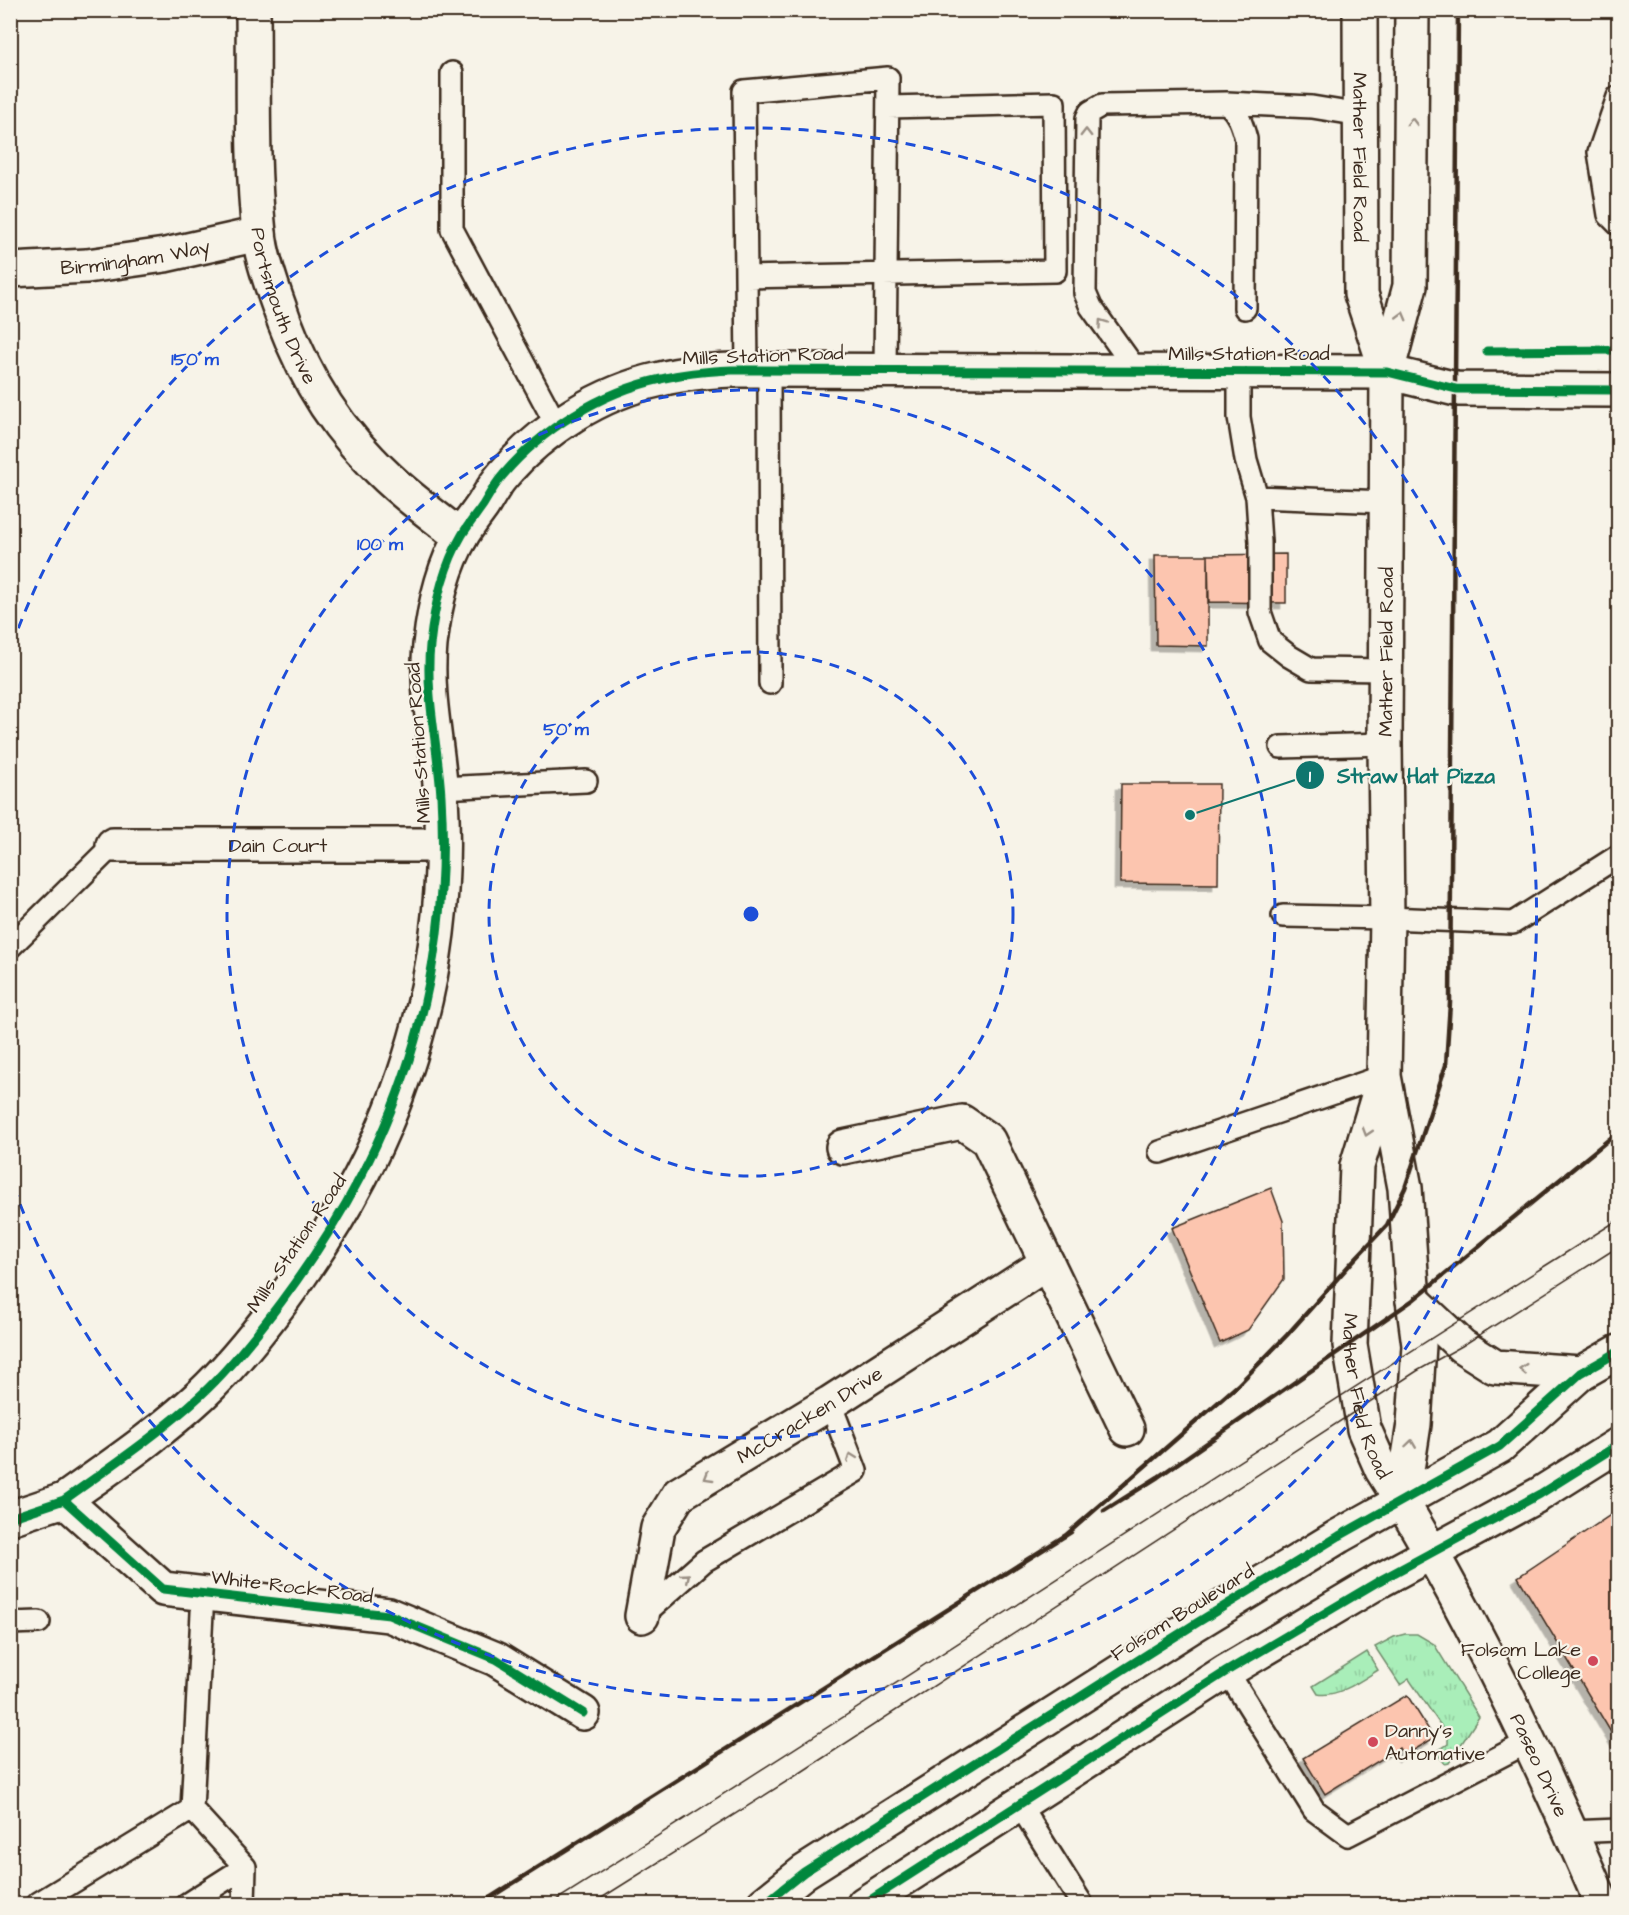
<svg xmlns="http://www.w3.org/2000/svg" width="1629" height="1915" font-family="'Architects Daughter',sans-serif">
<defs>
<pattern id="grass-tufts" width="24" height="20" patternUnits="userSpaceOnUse" patternTransform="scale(1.5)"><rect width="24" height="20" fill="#a9eeb9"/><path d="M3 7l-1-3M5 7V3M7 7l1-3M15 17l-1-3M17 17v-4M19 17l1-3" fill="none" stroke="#92cc9f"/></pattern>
<filter id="shadow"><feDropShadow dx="-5.5" dy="5.5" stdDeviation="0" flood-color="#0004"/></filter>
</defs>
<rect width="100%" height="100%" fill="#f7f3e8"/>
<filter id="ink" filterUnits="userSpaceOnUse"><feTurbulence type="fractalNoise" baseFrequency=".0167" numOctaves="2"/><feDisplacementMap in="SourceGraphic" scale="12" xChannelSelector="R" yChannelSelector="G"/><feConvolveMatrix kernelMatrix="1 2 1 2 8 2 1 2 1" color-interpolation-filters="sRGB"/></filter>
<g filter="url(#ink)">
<!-- grass -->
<path fill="url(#grass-tufts)" stroke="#728c6c" stroke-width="1.5" d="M1405,1634H1417L1434,1644L1479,1717L1449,1763L1445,1764L1436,1752L1448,1744V1736L1409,1679L1400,1685L1375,1647L1394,1637Z
M1367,1652L1378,1670C1362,1680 1337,1698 1318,1694L1313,1686Z"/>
<!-- building -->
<path fill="#fcc5af" stroke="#3b2a1e" stroke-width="1.5" filter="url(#shadow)" d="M1286,554V603L1209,602L1208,555Z
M1155,555H1208V646L1156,645Z
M1121,784H1219L1218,884L1120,883Z
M1271,1188L1283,1221L1284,1279L1248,1330L1220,1343L1172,1228Z
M1618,1510V1744L1518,1577Z
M1407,1695L1434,1738L1404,1756L1399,1748L1325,1794L1303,1758Z"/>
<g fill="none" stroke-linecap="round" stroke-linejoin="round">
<!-- service casing -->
<g stroke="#3b2a1e" stroke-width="26">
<path id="service" d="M452,73V229L557,426
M1618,97L1599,152L1609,215L1618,224
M746,277L1055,271L1054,103L888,107
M1245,308L1246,139C1242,124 1239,114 1227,103L1312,107L1361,115
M747,370L744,91L888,78L885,369
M769,370L770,683
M1136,370L1091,307L1085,293L1087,118L1090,112L1102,105L1227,103
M1239,371V417L1246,460L1257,497L1260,542V612L1270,641L1289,656L1311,669L1386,670
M1257,497L1386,502
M1281,747L1385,744
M440,788L586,781
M1283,916L1387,918L1513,923L1618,856
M10,947L113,845
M1160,1152L1384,1076
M203,1593L192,1809L245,1867L244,1904
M642,1616L704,1561L856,1471L830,1403
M10,1623L39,1622
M1227,1671L1314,1810L1348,1835L1528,1742
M1019,1804L1082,1904
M1570,1832L1618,1830
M37,1904L192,1809
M187,1904L245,1867"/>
</g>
<!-- minor casing -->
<g stroke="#3b2a1e" stroke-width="38">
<g id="minor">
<path id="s1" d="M10,270L87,266L165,255L259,234"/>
<path id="s2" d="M113,845H442"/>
<path d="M843,1147L962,1122L988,1140L1127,1429"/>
<path id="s3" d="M642,1616L658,1528L679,1494L830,1403L1047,1263"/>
</g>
</g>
<!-- tertiary casing -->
<g stroke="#3b2a1e" stroke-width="38">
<g id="tertiary">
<path id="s4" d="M253,10C254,84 251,159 259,233C261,255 269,277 276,298C297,361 324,413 371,461C398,490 430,513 461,537"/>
<path d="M64,1500C110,1467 159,1434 201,1395C231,1367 257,1334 281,1302C342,1220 387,1138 415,1040C438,961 446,877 441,796C438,745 425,696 430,645C434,608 443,567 462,535C468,525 476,515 483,505C489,495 495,484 503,475C542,429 601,392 661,379C684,373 708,371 732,370L1387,372L1456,389L1618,390"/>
<path id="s5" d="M1402,1502C1479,1630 1543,1767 1602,1904"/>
<path d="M10,1518L64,1500L163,1589L389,1615L496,1659L583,1713"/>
</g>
</g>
<!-- secondary casing -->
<g stroke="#3b2a1e" stroke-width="38">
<g id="secondary">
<path id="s6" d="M1360,10L1361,294L1387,372"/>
<path id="s7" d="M1383,1080L1357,1166L1350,1345L1364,1429L1382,1470L1402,1502"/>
<path d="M1413,1300L1462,1346L1495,1367L1581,1373"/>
<path id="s8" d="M1402,1502L1414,1424L1419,1345L1413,1300L1405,1188L1384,1076L1387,918L1385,744L1387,372L1410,286L1412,10"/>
<path d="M764,1904L804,1872L1195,1624L1339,1536L1500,1446L1581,1373L1618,1352"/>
<path d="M864,1904L1227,1671L1379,1581L1540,1494L1618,1445"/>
</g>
</g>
<!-- service -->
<use href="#service" stroke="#f7f3e8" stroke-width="21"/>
<!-- minor -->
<use href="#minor" stroke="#f7f3e8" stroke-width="33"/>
<!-- tertiary -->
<use href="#tertiary" stroke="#f7f3e8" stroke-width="33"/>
<!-- secondary -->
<use href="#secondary" stroke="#f7f3e8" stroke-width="33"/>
<!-- tram -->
<path stroke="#3b2a1e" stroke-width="1.5" d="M550,1904C908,1679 1260,1444 1618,1220
M592,1904L800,1773L1417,1371L1462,1346L1618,1247"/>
<!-- rail -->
<path stroke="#3b2a1e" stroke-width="4.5" d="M1104,1511L1158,1477L1413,1300L1618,1132
M1065,1536L1238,1385L1287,1335L1353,1261L1387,1225L1405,1188L1446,1065L1450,1003L1458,10
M480,1904L1071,1532"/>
<!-- cycleway casing -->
<g stroke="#f7f3e8" stroke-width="13">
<path id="cycleway" d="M1487,351L1618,350
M64,1500C110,1467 159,1434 201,1395C231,1367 257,1334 281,1302C342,1220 387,1138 415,1040C438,961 446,877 441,796C438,745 425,696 430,645C434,608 443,567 462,535C468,525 476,515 483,505C489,495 495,484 503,475C542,429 601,392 661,379C684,373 708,371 732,370L1387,372L1456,389L1618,390
M10,1518L64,1500L163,1589L389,1615L496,1659L583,1713
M764,1904L804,1872L1195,1624L1339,1536L1500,1446L1581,1373L1618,1352
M864,1904L1227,1671L1379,1581L1540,1494L1618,1445"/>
</g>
<!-- cycleway -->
<use href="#cycleway" stroke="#00873e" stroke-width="9"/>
</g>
<!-- one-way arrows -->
<defs><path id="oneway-chevron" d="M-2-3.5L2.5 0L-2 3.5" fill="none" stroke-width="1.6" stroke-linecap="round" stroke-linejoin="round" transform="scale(1.5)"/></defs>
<g stroke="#998e83">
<use href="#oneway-chevron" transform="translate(1412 122) rotate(-90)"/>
<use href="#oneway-chevron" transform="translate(1086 133) rotate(-90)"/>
<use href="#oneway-chevron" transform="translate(1402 316) rotate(-75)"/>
<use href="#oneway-chevron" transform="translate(1102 323) rotate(-125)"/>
<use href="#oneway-chevron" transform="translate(1367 1132) rotate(107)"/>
<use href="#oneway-chevron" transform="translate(1523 1369) rotate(-176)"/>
<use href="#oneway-chevron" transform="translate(1411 1444) rotate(-82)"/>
<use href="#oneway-chevron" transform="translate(851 1457) rotate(-111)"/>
<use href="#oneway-chevron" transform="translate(708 1477) rotate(149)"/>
<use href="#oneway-chevron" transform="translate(686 1577) rotate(-41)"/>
</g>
</g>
<!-- distance rings -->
<g fill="none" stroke="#1d4ed8" stroke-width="3" stroke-dasharray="10 8">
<circle cx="751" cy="914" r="262"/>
<circle cx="751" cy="914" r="524"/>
<path d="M12 645A786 786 0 1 1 12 1183"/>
</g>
<!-- markers -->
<g fill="#d1495b" stroke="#f7f3e8" stroke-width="2">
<circle cx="1593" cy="1661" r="6"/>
<circle cx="1373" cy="1742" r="6"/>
</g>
<g text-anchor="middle" stroke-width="4.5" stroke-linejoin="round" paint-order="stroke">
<!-- street labels -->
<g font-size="20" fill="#3b2a1e" stroke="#f7f3e8">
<text dy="7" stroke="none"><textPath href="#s6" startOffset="147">Mather Field Road</textPath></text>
<text dy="7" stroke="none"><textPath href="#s1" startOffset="126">Birmingham Way</textPath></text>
<text dy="7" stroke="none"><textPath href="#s4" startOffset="300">Portsmouth Drive</textPath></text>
<text x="1249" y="360">Mills Station Road</text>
<text transform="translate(763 355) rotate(-2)" y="7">Mills Station Road</text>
<text dy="7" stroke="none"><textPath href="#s8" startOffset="854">Mather Field Road</textPath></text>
<text transform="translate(418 743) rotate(-94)" y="7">Mills Station Road</text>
<text dy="7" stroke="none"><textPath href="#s2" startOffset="165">Dain Court</textPath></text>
<text transform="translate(296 1243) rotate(-56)" y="7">Mills Station Road</text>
<text dy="7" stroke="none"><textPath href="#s7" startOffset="322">Mather Field Road</textPath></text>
<text dy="7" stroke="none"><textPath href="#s3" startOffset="282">McCracken Drive</textPath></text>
<text transform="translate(292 1586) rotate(7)" y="7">White Rock Road</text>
<text transform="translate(1182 1612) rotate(-32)" y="7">Folsom Boulevard</text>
<text dy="7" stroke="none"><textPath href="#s5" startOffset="297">Paseo Drive</textPath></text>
</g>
<!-- poi labels -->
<g font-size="20" fill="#3b2a1e" stroke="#f7f3e8" text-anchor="end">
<text x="1581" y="1656">Folsom Lake<tspan x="1581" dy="23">College</tspan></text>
<text x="1385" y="1737" text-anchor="start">Danny's<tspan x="1385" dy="23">Automative</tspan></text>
</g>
</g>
<circle cx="751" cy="914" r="9" fill="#1d4ed8" stroke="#f7f3e8" stroke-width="3"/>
<g font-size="18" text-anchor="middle" font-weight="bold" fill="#1d4ed8" stroke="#f7f3e8" stroke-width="4.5" stroke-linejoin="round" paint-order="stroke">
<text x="195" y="365">150 m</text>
<text x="380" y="550">100 m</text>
<text x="566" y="735">50 m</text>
</g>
<!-- callouts -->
<path fill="none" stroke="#0f766e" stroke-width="2" d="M1190 815L1310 775"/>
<g fill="#0f766e" stroke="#f7f3e8" stroke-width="2">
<circle cx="1190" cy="815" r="6"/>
<circle cx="1310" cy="775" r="15"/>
</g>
<g font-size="18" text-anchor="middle" font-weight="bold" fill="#fff">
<text x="1310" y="782">1</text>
</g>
<g font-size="21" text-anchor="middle" font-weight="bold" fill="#0f766e" stroke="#f7f3e8" stroke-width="4.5" stroke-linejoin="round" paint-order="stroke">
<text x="1416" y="783">Straw Hat Pizza</text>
</g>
<!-- margin -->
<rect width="1629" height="1915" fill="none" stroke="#f7f3e8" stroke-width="36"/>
<rect x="18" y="18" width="1593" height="1879" fill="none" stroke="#3b2a1e" stroke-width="2" filter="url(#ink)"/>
</svg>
